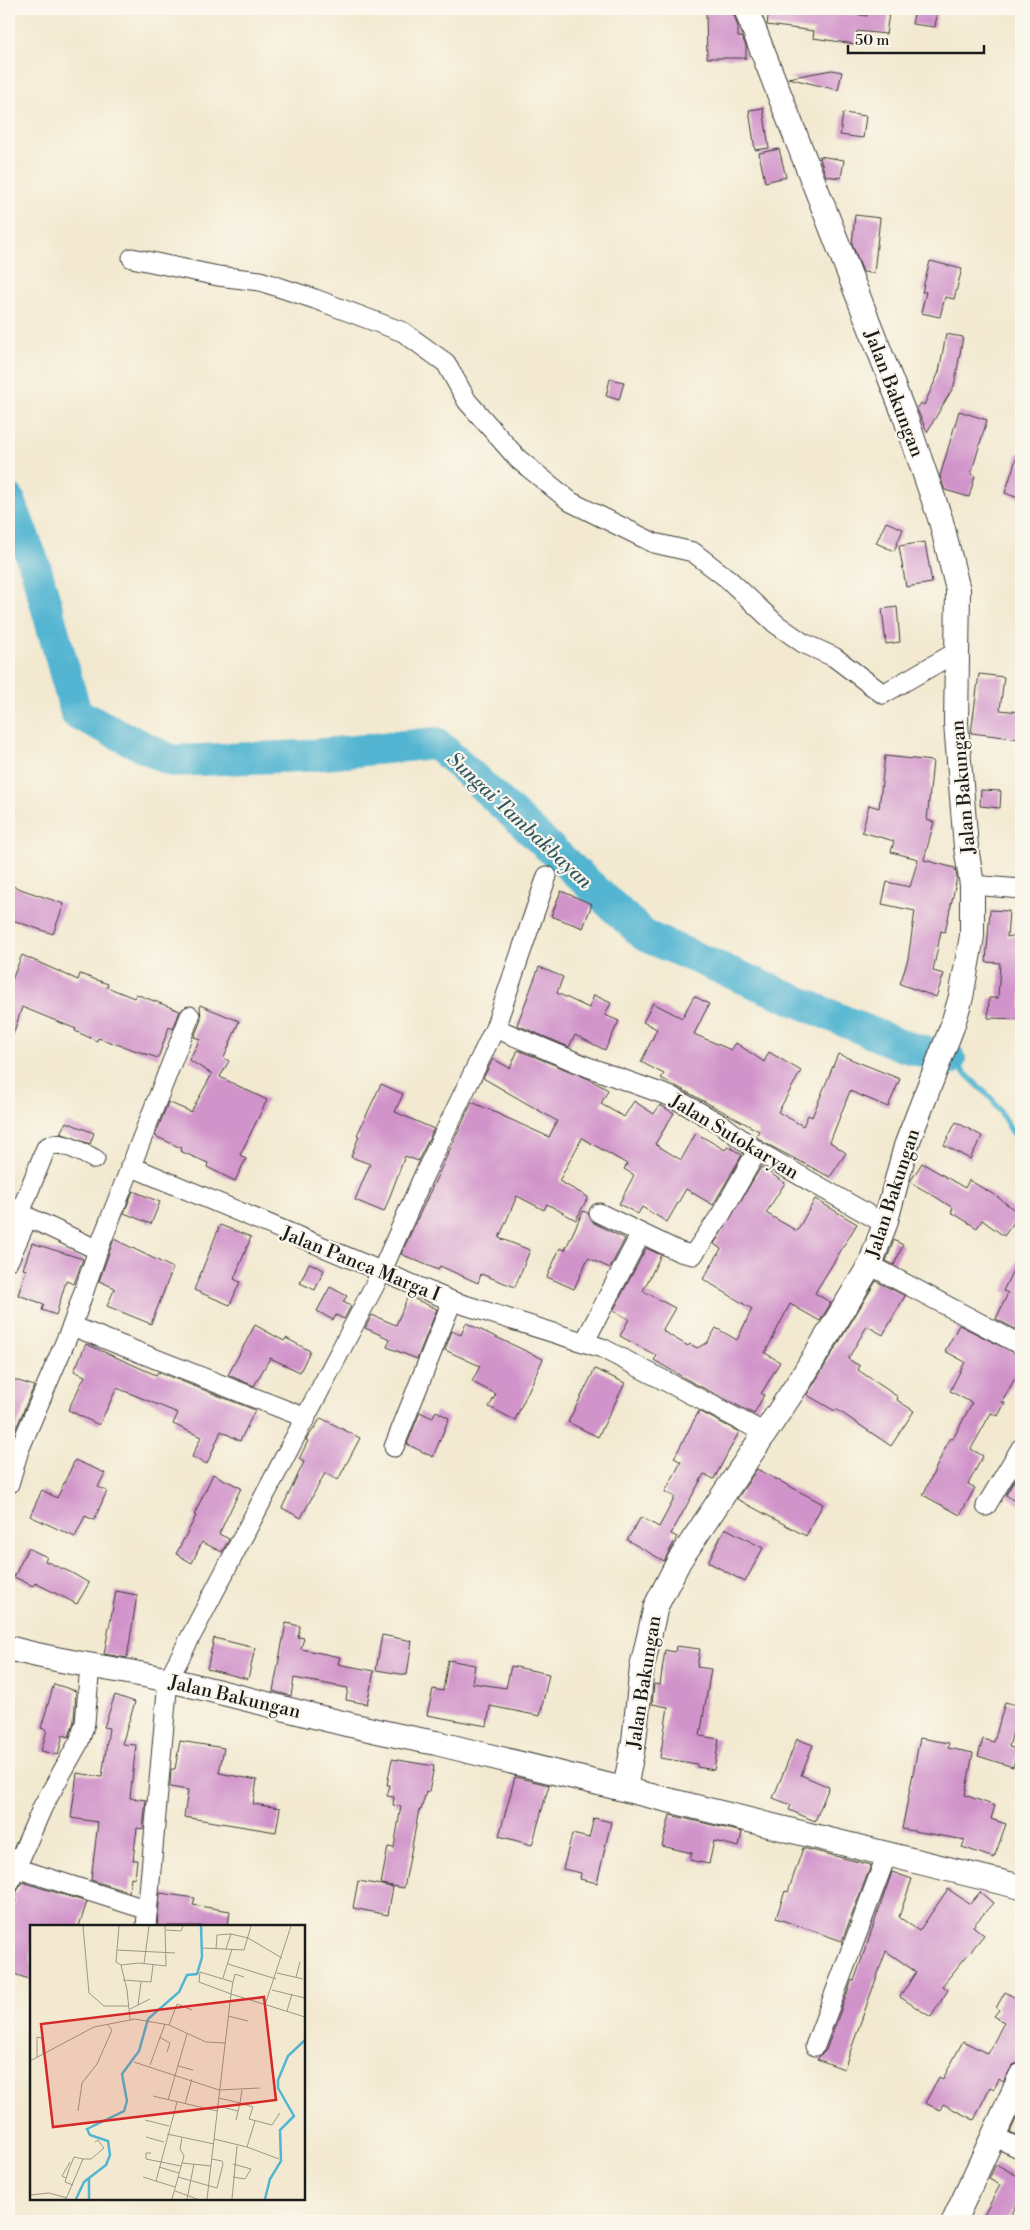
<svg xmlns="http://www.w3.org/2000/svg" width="1030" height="2230" font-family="'Libre Bodoni',serif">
<rect width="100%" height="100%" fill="#fbf7ec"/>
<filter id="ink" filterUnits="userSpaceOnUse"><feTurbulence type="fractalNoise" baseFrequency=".02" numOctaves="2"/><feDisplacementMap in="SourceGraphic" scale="10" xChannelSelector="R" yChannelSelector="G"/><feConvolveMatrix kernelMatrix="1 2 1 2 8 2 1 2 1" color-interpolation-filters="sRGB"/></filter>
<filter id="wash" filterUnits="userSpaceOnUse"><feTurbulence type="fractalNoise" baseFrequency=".0096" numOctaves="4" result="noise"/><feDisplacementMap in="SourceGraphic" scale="20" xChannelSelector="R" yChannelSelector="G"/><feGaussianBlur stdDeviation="1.12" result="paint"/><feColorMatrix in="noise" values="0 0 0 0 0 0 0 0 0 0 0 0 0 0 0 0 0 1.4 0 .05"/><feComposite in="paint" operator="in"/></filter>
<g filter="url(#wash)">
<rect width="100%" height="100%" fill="#f2e9d0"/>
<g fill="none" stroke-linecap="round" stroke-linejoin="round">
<!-- stream -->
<path stroke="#52b5d1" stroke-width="5.5" d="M950,1059L992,1099L1021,1146"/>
<!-- river -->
<path stroke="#52b5d1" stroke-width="32" d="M9,499L36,569L76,713L172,761L304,756L436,743L645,936L900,1045L950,1059"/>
</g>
<g id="blocks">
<!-- building -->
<path fill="#d194ca" d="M769,9H821L867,16L868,11L889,13L886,34L857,31L855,44L813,38L814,31L767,25Z
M915,9H938L935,27L912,24Z
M721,11L733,12L738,27V37H742L746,46V58H707L706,13Z
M832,70L842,72L838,90L788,78Z
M763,108L769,148L755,150L749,110Z
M843,113L866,116L863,138L840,135Z
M779,149L786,177L765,182L759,153Z
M819,156L844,160L841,178L826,176Z
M855,215L880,218L874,273L863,272L852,244Z
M930,261L962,269L954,299L945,297L940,317L921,313L926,292H922Z
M946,334L963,337L954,386L927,432L917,409L921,403L924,405L939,372Z
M610,379L624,382L619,400L606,396Z
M959,411L987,420L971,474L975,476L969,497L945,490L940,476Z
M1018,453L1021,454V499L1005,493Z
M886,522L903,529L894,551L876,543Z
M925,542L932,583L906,587L899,546Z
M897,607L900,642L886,644L882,609Z
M979,674L1004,677L1000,710L1021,712V739L971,733Z
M885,756L933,761L927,820L934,822L924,860L955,868L957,878L945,932L941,931L933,971L944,974L936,997L900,984L908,959L915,911L882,904L887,882L910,887L918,859L891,852L894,841L862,832L869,805L879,808Z
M981,790L1001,791L1000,808L980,806Z
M9,885L64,904L53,934L9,919Z
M561,891L592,904L583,928L551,916Z
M990,910L1009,911L1007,937L1021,934V1019L988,1018L989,998H998L1000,963L986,962Z
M22,955L78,980L80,974L108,984L107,987L134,998L136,994L180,1011L173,1029L169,1027L158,1058L98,1038L97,1041L75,1031L76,1029L22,1007L12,1038L9,1037V987Z
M539,967L563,977L557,993L589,1008L594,995L611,1003L605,1015L619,1021L605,1050L575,1035L569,1047L517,1025Z
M694,996L709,1004L694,1034L731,1050L736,1043L764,1062L769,1052L801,1071L778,1112L803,1126L808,1115L812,1117L838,1054L900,1079L888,1107L850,1091L830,1142L846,1153L830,1177L763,1142L756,1136L759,1131L661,1078L664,1074L641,1062L657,1029L643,1022L653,1003L682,1018Z
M200,1005L239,1021L224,1058L229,1061L220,1077L267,1100L240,1155L246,1159L235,1181L207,1167L208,1163L180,1151L181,1148L155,1136L168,1102L191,1112L212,1074L189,1060L200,1039L194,1037L201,1020Z
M518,1050L589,1079L608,1090L601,1104L624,1117L634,1101L654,1114L660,1105L674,1113L655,1144L681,1160L696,1133L725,1150L728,1146L742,1155L713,1205L686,1189L667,1222L642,1207L638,1214L619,1204L634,1175L624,1169L627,1164L582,1138L559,1181L588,1197L576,1220L547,1204L544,1210L517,1196L499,1238L530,1250L515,1287L481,1274L478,1283L440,1266L438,1270L401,1254L472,1102L549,1137L557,1121L483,1078L493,1059L510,1068Z
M381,1084L403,1094L395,1112L434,1129L418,1161L405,1156L384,1212L355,1200L370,1164L351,1157L359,1136L357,1135Z
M66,1122L94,1133L90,1144L60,1133Z
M956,1122L982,1136L970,1159L944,1145Z
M922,1163L965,1188L969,1180L996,1196L1020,1214L1004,1236L982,1220L977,1228L951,1212L953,1208L939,1199L910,1182Z
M761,1167L785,1183L766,1213L797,1231L815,1199L857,1224L815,1293L831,1303L820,1321L790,1304L765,1353L780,1362L761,1394L764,1395L754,1414L686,1379L654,1360L657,1356L620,1336L629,1319L613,1311L646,1248L661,1255L643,1291L675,1308L663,1329L664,1332L688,1346L690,1344L697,1348L707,1343L716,1328L737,1340L752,1309L703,1279L721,1249L714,1244Z
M133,1191L160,1202L151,1224L124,1213Z
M583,1211L588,1213L594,1223L625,1239L610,1268L588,1258L574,1289L547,1277L560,1248L565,1250Z
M220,1225L251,1237L234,1279L240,1282L230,1305L194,1290Z
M114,1239L173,1268L151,1324L107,1306L115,1288L99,1281Z
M894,1240L903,1245L894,1265L886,1261Z
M32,1243L83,1259L74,1284L66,1281L56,1315L42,1310L44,1304L18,1295L26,1270L23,1269Z
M1021,1253V1332L996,1319L1008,1293L1003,1291Z
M309,1263L324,1270L315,1290L300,1283Z
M876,1281L905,1296L883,1335L867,1326L848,1359L860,1366L858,1370L898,1397L897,1400L914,1411L891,1446L836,1409L835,1411L807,1395Z
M330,1287L347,1296L343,1302L351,1306L344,1319L336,1315L333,1320L317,1311Z
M408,1296L437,1309L417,1359L387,1347L390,1339L365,1328L372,1315L396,1325Z
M466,1323L543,1359L515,1420L489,1407L496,1394L472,1382L480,1366L445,1350L452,1331L461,1335Z
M255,1325L284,1341L286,1338L310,1351L300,1372L270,1358L254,1386L228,1375Z
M959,1325L1021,1356V1367L1002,1402L1005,1403L998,1416L991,1413L971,1449L983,1456L968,1484L975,1488L960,1515L923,1495L950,1438L953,1439L972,1403L950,1391L965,1362L945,1351Z
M86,1344L156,1375L158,1372L255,1410L240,1441L221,1431L207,1464L192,1457L201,1437L173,1424L178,1413L117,1388L99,1425L68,1410L85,1376L74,1371Z
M595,1369L625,1383L598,1437L568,1422Z
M9,1378L34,1386L9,1445Z
M436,1411L449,1418L433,1457L407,1444L420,1412L432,1418Z
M699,1411L739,1432L714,1479L704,1474L671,1534L677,1537L664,1561L627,1540L641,1517L659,1527L675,1497L665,1492L681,1462L674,1458Z
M321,1418L360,1438L338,1480L325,1473L301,1518L282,1508L304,1462L299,1459L308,1441L306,1440Z
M75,1460L105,1473L98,1487L107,1491L94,1520L85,1516L75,1537L30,1516L42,1490L57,1498Z
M757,1469L823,1504L806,1536L737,1499Z
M1021,1469V1506L1006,1495Z
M213,1474L241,1488L219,1534L229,1539L222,1552L202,1542L192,1563L176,1554L196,1516L194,1515Z
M725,1528L763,1548L745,1582L708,1562Z
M28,1548L47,1557L45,1561L70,1572L89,1583L77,1604L35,1583L33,1586L14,1577Z
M116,1591L137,1595L127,1658L104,1654Z
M286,1623L300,1626L298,1637L304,1638L301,1649L340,1657L338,1664L374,1671L367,1704L346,1700L348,1688L294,1678L291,1696L273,1691Z
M382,1635L412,1641L407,1675L376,1670Z
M214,1638L255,1648L248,1679L207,1669Z
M676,1646L700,1649L697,1667L711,1669L700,1736L719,1739L714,1770L697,1767V1764L660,1758L668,1707L652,1704L654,1684L660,1685L665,1650L675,1652Z
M448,1660L475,1665L472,1683L506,1688L511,1666L549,1674L540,1716L490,1706L487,1726L427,1715L433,1689L443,1691Z
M54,1684L76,1691L74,1721L69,1737L63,1735L58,1755L41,1751L47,1730L41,1728Z
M115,1695L135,1702L122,1744L136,1745L130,1798L146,1800L143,1829L137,1828L133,1860H137L135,1878L131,1877L129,1892L91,1880L98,1822L71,1818L77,1773L102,1777L109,1728L104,1727Z
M1005,1702L1020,1706L1009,1747L1018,1749L1013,1767L978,1756L983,1739L994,1742Z
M920,1738L949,1743L948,1748L973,1753L965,1795L995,1806L991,1819L1006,1824L994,1858L962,1847L965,1840L902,1829Z
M797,1739L813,1745L801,1775L829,1787L815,1821L789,1810L791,1805L773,1798Z
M180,1741L224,1748L219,1773L257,1780L253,1804L280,1808L276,1832L184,1817L188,1790L170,1787L171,1769H175Z
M392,1759L434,1766L429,1792H426L421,1810H419L404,1888L381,1884L388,1847L394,1848L401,1806L393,1805L394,1797L387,1796L390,1785H387Z
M515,1777L549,1785L532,1845L499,1836Z
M670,1815L742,1832L739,1847L714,1841L709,1864L690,1860L692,1853L662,1846Z
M594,1818L611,1822L597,1883L580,1879L581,1873L563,1869L572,1834L589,1838Z
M803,1848L871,1865L842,1941L776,1918L785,1891L788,1892Z
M892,1872L912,1879L899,1917L919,1931L948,1889L970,1904L980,1892L993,1903L973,1926L984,1935L942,1986L948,1990L931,2017L900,1997L916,1972L886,1951L844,2069L817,2059L826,2050L852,1980L854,1981Z
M358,1881L393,1887L388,1915L353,1908Z
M22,1882L87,1902L79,1926H31V1980L9,1972V1918L16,1900L9,1895L16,1893Z
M160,1893L195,1898L193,1905L230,1911L228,1926H157Z
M1005,1992L1021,2001V2062L1013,2065L1003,2082L999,2079L994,2089L990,2087L974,2120L943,2104L940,2110L925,2103L939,2077L943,2079L963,2041L988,2054L1004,2022L994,2016L999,2010L996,2008Z
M1021,2108V2137L1010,2132Z
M996,2164L1021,2178V2197L1008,2221H981L1000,2185L989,2179Z"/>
</g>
</g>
<g filter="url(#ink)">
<use href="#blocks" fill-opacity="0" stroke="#3c3b37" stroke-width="1"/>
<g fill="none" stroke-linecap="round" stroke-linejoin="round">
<!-- minor casing -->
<g stroke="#3c3b37" stroke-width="21">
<path id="minor" d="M132,258L218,276L260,281L315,299L403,332L446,363L467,401L518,459L571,502L654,543L693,552L728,579L776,624L803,643L834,657L883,694L958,651
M972,885L1021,889
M495,1028L588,1067L672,1097L724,1126L757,1151L885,1224
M130,1166L452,1301L602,1348L765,1433
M9,1208L98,1250
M20,1213L46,1148C59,1137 82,1153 95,1159
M599,1213L680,1252L693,1255L720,1216L757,1151
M9,1260L28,1217
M870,1265L1021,1345
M72,1326L306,1418
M585,1341L641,1233
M394,1447L452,1301
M9,1484L19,1450L72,1326L98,1250L190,1016
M986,1506L1021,1448
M9,1865L16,1868L43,1806L79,1742L85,1723L90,1666
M9,1884L16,1868L148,1910
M146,1926L168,1680L381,1273L424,1175L495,1028L547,876
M815,2046L887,1854
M993,2136L1021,2149"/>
</g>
<!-- major casing -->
<g stroke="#3c3b37" stroke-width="26">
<path id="major" d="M9,1648C61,1663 116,1668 169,1680C258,1700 346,1727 436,1743L1021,1887
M625,1789L634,1741L642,1667L656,1606L679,1561L801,1379L870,1265L885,1224L906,1146L952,1027L961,997L972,936V885L966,847L956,723L958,590L941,521L906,419L746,9
M954,2221L1021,2076"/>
</g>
<!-- minor -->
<use href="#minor" stroke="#fff" stroke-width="19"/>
<!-- major -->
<use href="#major" stroke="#fff" stroke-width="24"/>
</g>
</g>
<g text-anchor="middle" stroke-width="4.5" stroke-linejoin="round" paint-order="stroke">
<!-- street labels -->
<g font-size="19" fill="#1c1c1c" stroke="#fbf7ec">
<text transform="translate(895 393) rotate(69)" y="7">Jalan Bakungan</text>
<text transform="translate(962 787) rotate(-95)" y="7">Jalan Bakungan</text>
<text transform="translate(735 1136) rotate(31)" y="7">Jalan Sutokaryan</text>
<text transform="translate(892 1193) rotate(-72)" y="7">Jalan Bakungan</text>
<text transform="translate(361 1263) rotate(22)" y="7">Jalan Panca Marga I</text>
<text transform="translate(643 1682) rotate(-81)" y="7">Jalan Bakungan</text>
<text transform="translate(235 1696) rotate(13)" y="7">Jalan Bakungan</text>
</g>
<!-- water labels -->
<g font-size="20" font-style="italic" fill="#325964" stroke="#fbf7ec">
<text transform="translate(520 820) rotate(43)" y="7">Sungai Tambakbayan</text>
</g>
</g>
<!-- overview -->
<g transform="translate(30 1925)">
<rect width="275" height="275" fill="#f2e9d0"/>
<path fill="none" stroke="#52b5d1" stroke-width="2.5" d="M118,94L149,67L157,50L167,49L172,32L171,1M46,274L54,257L59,253M59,274V253L76,240L80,230L78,216L60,210L57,204L94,186L97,176L92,149L109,126L118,94M235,274L240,254L251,236L250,205L264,191L248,163V155L258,131L275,115"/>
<path fill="none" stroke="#9c9788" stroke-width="1" d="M53,1L59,68L74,81H99M89,1L86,37L91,40L97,65L100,94M135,1L136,41M136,5L151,6L153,1M173,23L214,25L221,1M186,24L187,10L201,9L218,13L252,33M196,24L201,9M87,25L145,28M114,39L119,1M198,39L246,54M91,40L109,38L136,41M170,47L203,57L201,69L169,57ZM247,48L273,54M266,52L270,37M193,53L202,24M93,55L121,57L123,40M203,57L205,49L214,52M242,65L275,73M108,80L111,57M235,80L261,1M100,84L120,74M257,86L262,69M198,91L218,96M139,100L147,79L162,85M129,112L140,118L137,127M7,132V112L12,113L13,129M0,136L64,102L105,94L139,100L176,117L195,118M104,137L189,165L230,163M120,140L135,99M148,141L163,145M212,165L210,178L223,182L219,194L242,200L250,188M123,171L187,186M189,173L210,178L206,195M138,175L157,109M155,179L162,154M188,181L208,186M48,186L52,158L67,139L82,105L78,100M115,195L139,201M137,209L184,219M116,212L134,217M184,214L217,222L225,196M217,222L249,234M121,228H116V234L151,241M152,238L181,241M203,239L221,244L215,254L203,252M129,242L149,248M113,252L145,262M148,252L187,263L193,239L192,236L182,234M36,253L32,251L40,237M126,256L147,177M43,260L35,257L39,244L44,232L53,234M145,266L167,274M0,270L19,268L37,273M36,274L53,234H61L74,223L68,215L65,217M142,274L154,231L150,224L152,212M157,274L164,239M177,274L201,69L275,92M202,274L207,221"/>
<path fill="#d62828" fill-opacity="0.15" stroke="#d62828" stroke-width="2.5" d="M234,72L246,175L23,202L11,99Z"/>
<rect width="275" height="275" fill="none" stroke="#1c1c1c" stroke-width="2.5"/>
</g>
<!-- margin -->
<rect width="1030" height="2230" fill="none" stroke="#fbf7ec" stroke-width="30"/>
<!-- scale -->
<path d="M848 45v8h136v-8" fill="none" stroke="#1c1c1c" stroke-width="2.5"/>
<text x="855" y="45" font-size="15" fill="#1c1c1c" stroke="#fbf7ec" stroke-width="4" paint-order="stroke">50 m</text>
</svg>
